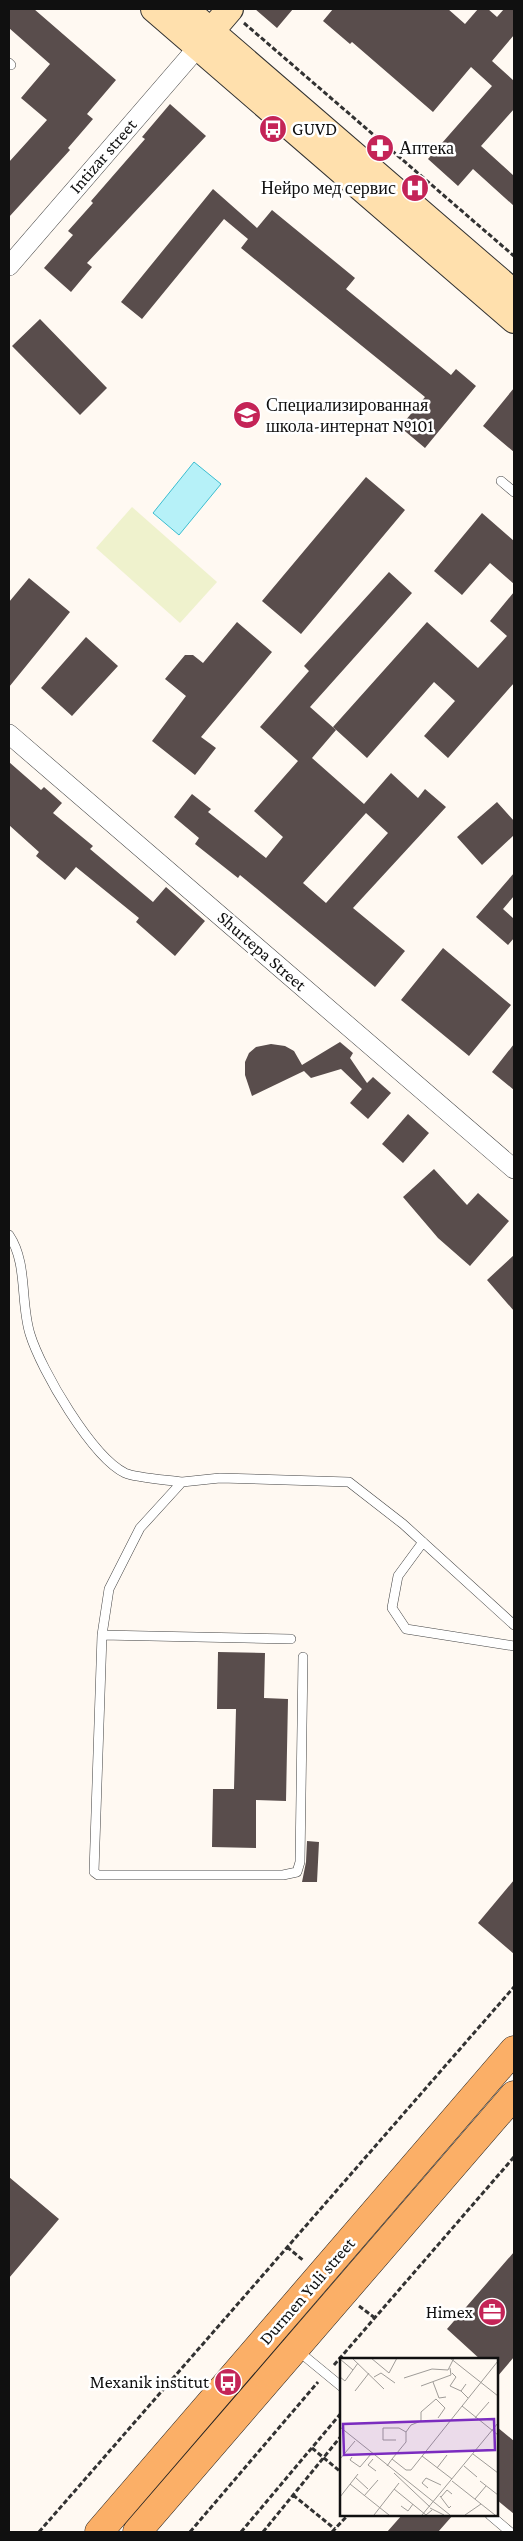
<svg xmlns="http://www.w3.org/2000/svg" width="523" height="2541" font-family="'Crimson Pro',serif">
<rect width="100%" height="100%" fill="#fff9f2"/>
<!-- pitch -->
<path fill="#eff2cd" d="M132,507L217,582L180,623L96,548Z"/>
<!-- water -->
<path fill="#b6f1f8" stroke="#3bbdd0" d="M194,462L221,484L179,535L153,513Z"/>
<!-- building -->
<path fill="#594d4c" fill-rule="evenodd" d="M9,9H34L116,80L87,114L93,119L68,148L70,150L9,217V162L47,120L21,98L50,64L9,28Z
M255,9H293L277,28Z
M333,9H448L465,24L478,9H488L497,17L504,9H514V35L492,61L514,81V109L481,146L514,176V206L473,169L458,186L428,159L492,86L471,67L433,112L352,42L350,44L323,21Z
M170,104L206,136L87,263L92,267L71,292L44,268L73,235L68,231L93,203L91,201L145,139L142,137Z
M213,189L257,228L272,210L355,278L346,289L451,375L456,369L476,386L425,448L400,427L425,397L241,248L248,239L224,219L142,319L121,302Z
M40,319L107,388L80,415L12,346Z
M514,388V452L483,426Z
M366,477L405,510L301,634L262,601Z
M482,513L514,541V584L490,563L462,595L434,571Z
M389,572L412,593L310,707L336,730L312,758L364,804L391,773L418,798L425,789L446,807L353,908L405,951L375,987L240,875L238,878L195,844L199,838L174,817L192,794L211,809L208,812L266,858L283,837L254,811L298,761L260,727L309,671L304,666ZM366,813L388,833L326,903L303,883Z
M29,578L70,612L9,687V602Z
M514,592V683L448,758L424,736L455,701L434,682L367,758L333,727L427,622L478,668L507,636L490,621Z
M237,622L272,652L201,737L216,748L195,775L152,741L186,696L165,679L185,655H193L203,663Z
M86,637L118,666L72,716L41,688Z
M9,762L41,790L44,787L62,803L53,813L93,846L90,849L153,902L166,887L205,921L175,956L136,922L139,918L76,867L65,880L36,856L39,852L9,825Z
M497,802L514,821V835L482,865L457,837Z
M514,873V896L503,909L514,919V938L508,945L476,917Z
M443,948L511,1005L469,1056L401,1000Z
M340,1042L353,1053L350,1058L367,1083L373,1077L391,1093L368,1119L350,1103L362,1089L341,1069L311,1078L304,1071L252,1096L245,1075V1062L249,1053L256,1047L271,1044L285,1046L294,1051L302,1065Z
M514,1044V1090L492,1072Z
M408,1114L429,1133L403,1163L382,1144Z
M434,1169L467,1205L478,1193L509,1221L470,1266L438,1238L403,1197Z
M514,1255V1311L487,1280Z
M218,1652L265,1653L264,1698L288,1699L286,1801L256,1800V1848L212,1847L213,1789H234L236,1709H217Z
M307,1841L319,1842L317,1882H302L306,1862Z
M514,1880V1954L478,1923Z
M9,2177L59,2219L9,2278Z
M514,2252V2357L497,2377V2360H481L447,2329Z
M497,2427L514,2441V2514L497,2500Z
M402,2515H453L438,2532H387Z"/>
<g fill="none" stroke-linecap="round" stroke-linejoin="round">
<!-- lane casing -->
<g stroke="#434343" stroke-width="10">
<path id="lane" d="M9,63L11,65
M501,481L514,492
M9,1235C28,1263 20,1302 30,1334C41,1370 92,1457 125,1473C136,1478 169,1480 182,1482
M423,1542L398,1576L392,1608L406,1629L514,1646
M102,1635L291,1639
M303,1657L300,1862L297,1872L283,1875H98L94,1872L102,1635L109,1589L140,1528L182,1482L220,1478L349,1482L403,1524L514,1625
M297,2350L342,2387
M490,2515L510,2532"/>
</g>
<!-- street casing -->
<g stroke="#434343" stroke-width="20">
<path id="street" d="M9,266L198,47
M9,734L514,1169"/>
</g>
<!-- secondary casing -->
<g stroke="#323232" stroke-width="28">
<path id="secondary" d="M154,9L514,320
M185,9L514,293
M200,44L230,9"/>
</g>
<!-- primary casing -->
<g stroke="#212121" stroke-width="29">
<path id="primary" d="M99,2532L514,2050
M137,2532L514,2095"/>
</g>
<!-- path -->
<path stroke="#323232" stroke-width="3" stroke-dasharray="5 2.5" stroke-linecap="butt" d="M244,23L514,256
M287,2247L304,2261
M359,2306L375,2318
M334,2365L514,2157
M312,2448L342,2473
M293,2495L335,2529
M39,2532L514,1987
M190,2532L318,2382
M241,2532L342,2412
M263,2532L342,2435
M332,2532L348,2515"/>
<!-- lane -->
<use href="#lane" stroke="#fff" stroke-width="9"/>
<!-- street -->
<use href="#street" stroke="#fff" stroke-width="19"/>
<!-- secondary -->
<use href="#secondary" stroke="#ffe0ad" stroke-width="26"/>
<!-- primary -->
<use href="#primary" stroke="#fbaf67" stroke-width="28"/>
</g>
<!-- icons -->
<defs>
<g id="bus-disc" transform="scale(1.4375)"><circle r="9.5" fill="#c42457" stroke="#fff"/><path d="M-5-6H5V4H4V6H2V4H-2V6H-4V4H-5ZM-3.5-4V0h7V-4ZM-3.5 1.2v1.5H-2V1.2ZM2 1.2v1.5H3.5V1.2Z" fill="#fff"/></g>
<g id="pharmacy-disc" transform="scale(1.4375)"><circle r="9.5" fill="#c42457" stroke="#fff"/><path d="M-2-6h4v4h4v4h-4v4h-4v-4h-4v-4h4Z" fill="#fff"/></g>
<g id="hospital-disc" transform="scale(1.4375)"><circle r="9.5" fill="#c42457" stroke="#fff"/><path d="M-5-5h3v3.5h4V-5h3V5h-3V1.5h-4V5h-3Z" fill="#fff"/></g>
<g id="school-disc" transform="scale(1.4375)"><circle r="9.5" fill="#c42457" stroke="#fff"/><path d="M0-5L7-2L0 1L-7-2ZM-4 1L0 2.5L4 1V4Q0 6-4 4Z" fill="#fff"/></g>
<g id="office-disc" transform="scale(1.4375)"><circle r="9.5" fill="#c42457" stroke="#fff"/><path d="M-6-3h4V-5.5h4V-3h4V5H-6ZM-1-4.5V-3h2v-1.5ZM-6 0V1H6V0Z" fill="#fff"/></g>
</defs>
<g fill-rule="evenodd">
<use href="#bus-disc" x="273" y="129"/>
<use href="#pharmacy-disc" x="380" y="148"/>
<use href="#hospital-disc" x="415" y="188"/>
<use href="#school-disc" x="247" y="415"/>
<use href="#office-disc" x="492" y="2312"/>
<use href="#bus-disc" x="228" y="2382"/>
</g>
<g text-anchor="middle" stroke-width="5" stroke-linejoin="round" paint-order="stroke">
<!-- poi labels -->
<g font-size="18" fill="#101010" stroke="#fff" text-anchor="start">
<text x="292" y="135">GUVD</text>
<text x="399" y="154">Аптека</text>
<text x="396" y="194" text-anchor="end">Нейро мед сервис</text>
<text x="266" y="411">Специализированная<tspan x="266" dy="21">школа-интернат №101</tspan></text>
<text x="473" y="2318" text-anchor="end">Himex</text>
<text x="209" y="2388" text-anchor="end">Mexanik institut</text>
</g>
<!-- street labels -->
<g font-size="18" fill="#101010" stroke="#fff">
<text transform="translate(103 156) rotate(-49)" y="6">Intizаr street</text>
<text transform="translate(262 951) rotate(41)" y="6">Shurtepa Street</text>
<text transform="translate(307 2291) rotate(-49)" y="6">Durmen Yuli street</text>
</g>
</g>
<!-- overview -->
<g transform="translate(340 2358)">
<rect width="158" height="158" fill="#fff9f2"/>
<path fill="none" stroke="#9f9c98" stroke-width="1" d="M12,0L44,31M31,0L49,15L57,0M110,0L158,38M0,1L13,12M112,15L116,19L110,28L121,33M0,19L5,23L18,5M34,19L41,15L55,25M64,20L92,11L108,12L114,0M93,24L99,40L106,39M126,26L121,33L128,40M81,28L111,17L110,10M15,33L29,15M122,48L158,77M135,60L149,44M0,69L110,157M66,74L71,67L81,63V54L96,41L105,50L98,60M133,96L158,115M82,98L112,121M12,99L10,102L20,109L31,96M0,101L15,83M33,101L28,107L36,113M52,101L66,84V74L59,70H43V82H56M47,108L52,101L66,112H71L158,3M124,108L137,119M97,110L107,97M54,115L90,149M15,119L28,131M112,123L155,157M140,123L158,137M10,126L49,157M88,130L82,125L86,120L101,127M54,131L86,157L92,152M24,138L38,122M100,138L109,150L111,148M0,139L18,116M101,139L107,132L112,136M135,141L146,128M61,148L68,153L73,146M90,150L104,157M34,157L59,125M82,157L158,65M125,157L141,146"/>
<path fill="#7b2cbf" fill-opacity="0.15" stroke="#7b2cbf" stroke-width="2.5" d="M154,61L155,92L4,97L3,66Z"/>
<rect width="158" height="158" fill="none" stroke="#101010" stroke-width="2.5"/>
</g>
<!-- border -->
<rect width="523" height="2541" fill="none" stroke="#101010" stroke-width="20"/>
</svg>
